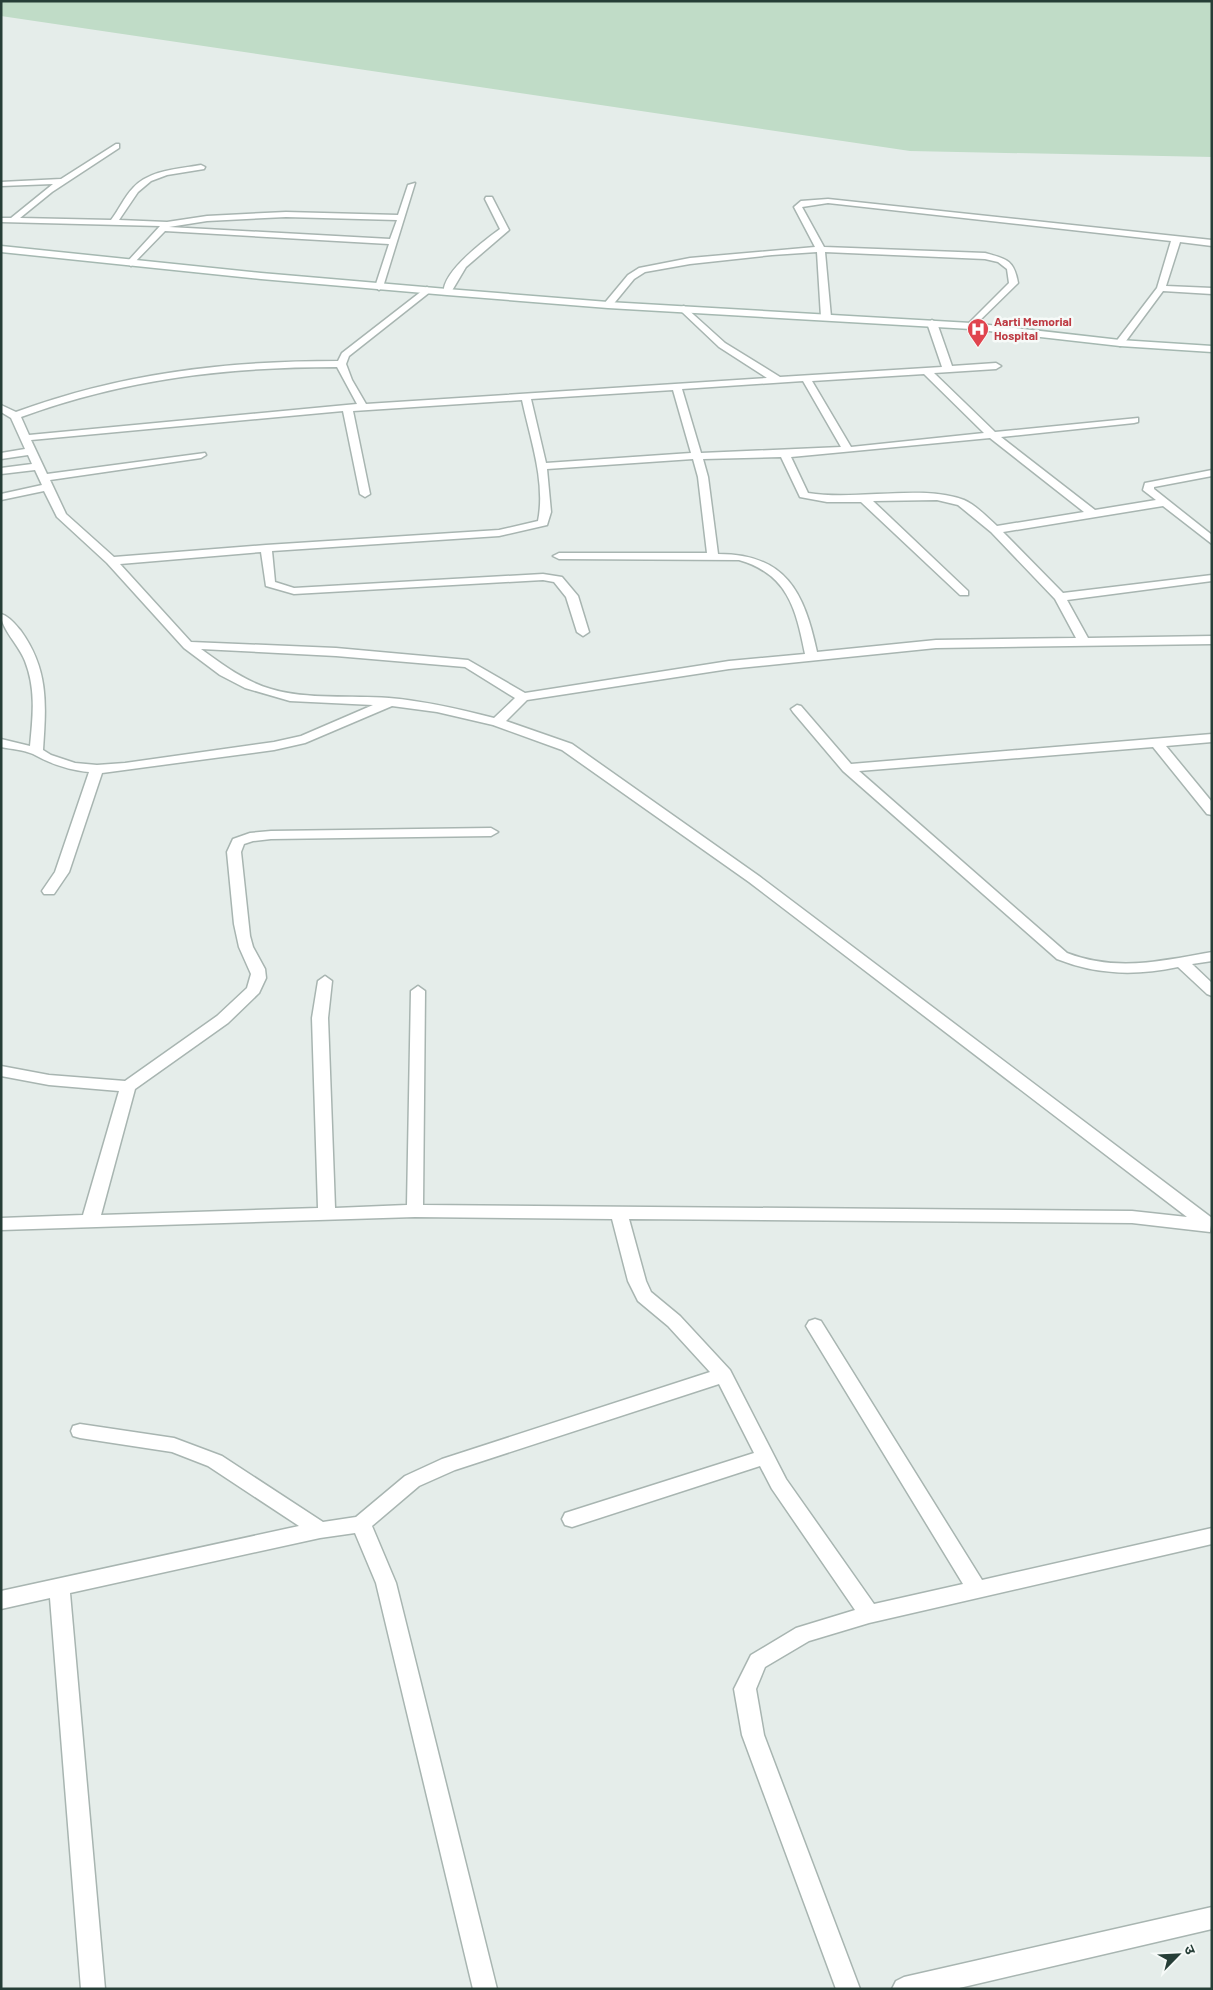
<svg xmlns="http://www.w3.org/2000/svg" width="1213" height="1990" font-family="Barlow,'Noto Sans Devanagari',sans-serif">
<rect width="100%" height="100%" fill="#e5edea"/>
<!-- green -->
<path fill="#c0dcc7" d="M1,1H1212V157L910,151L1,16Z"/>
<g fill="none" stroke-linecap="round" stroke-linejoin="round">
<!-- street casing -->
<g stroke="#a8b5b1" stroke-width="3">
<path id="street" d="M116,144H119V148L52,192L20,218L111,220C119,210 124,197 133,188C149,170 178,169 201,165L205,167L204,169L167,175L151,181L138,192L119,220L167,222L207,216L286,212L398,215L408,185L415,183L383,287L379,290L375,287L389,244L165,231L131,266L127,263L128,261L160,226L1,222V218H11L53,184L1,186V182L61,179ZM286,217L397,220L390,239L169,227L207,221Z
M486,197H492L509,230L466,267L450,294H444C440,273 485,240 500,229L485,199Z
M828,199L1212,240V246L1180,242L1166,286L1212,288V294L1163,291L1123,345L1120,346L1115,343L1157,288L1171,241L828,203L802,207L824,247L985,253C1007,259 1014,260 1018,283L971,329L966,326L1009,283L1007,269L998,262L985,259L825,252L831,317L826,320L821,317L817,252L772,255L690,264L645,272L634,279L611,307L603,305L628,275L639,268L690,258L815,247L794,207L801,201Z
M427,287L431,290L430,292L349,356L346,364L352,380L366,404L767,378L719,347L681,311V307L684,306L725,343L780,377L942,367L927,323L932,320L937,323L952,366L996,363L1001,366L996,369L934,373L995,432L1138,418V422L1134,423L1001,437L1095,510L1156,500L1143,490L1145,483L1212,470V476L1154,487V489L1212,535V544L1163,506L1003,532L1063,593L1212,575V581L1067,600L1088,638L1212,636V644L936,648L729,669L527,700L506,721L572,744L759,876L1212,1218L1210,1232L1132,1223L629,1219L646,1281L651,1292L680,1316L730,1370L786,1479L874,1604L963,1584L809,1331L806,1326L809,1321L815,1319L821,1321L982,1580L1212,1528V1544L869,1623L809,1641L765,1667L756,1689L764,1735L860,1989H836L742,1735L734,1689L751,1655L796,1628L855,1610L772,1489L760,1466L572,1527L565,1525L562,1519L565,1513L754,1453L719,1384L455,1470L419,1486L372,1526L396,1583L497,1989H473L376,1583L355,1533L320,1538L70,1593L105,1989H81L50,1598L1,1609V1591L299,1526L208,1466L172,1452L80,1438L73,1436L71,1431L73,1426L80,1424L174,1438L222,1456L323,1522L356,1517L405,1476L442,1459L710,1372L668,1326L638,1301L628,1281L612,1219L415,1217L1,1230V1218L83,1215L119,1091L49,1085L1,1076V1066L49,1075L125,1081L217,1016L247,988L251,974L239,947L234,924L227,852L233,839L250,833L271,831L491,828L498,832L491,836L271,839L253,841L244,844L241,852L250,936L253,947L265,969L266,978L259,993L228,1023L135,1089L101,1215L318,1208L312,1018L318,981L325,976L332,981L328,1018L335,1208L407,1205L411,991L418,986L425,991L423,1205L1132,1211L1187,1217L749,882L562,750L493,725L437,712L392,706L305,743L274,750L102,773L69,872L54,894H44L42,891L55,872L89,772C68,770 51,764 33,754C24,750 11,749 1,747V739L30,746C33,716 36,689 25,661C19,645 1,629 1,614C9,616 16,625 21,631C49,670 46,705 43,750L51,755L75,763L97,765L125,763L274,742L301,736L373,705L290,701L245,688L220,675L184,648L107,563L57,517L44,491L1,500V494L42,485L35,470L1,474V468L32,464L28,455L1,459V453L25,449L11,418L1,412V405L16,412C122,373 225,361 338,361L342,353ZM337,367L357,404L29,435L21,417C125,379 226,367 337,367ZM924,374L984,433L851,447L812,381ZM803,381L841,447L701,453L682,389ZM673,390L691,453L546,463L531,399ZM522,400C530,438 546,482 538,521L499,530L266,545L114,557L66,514L50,480L201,458L206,455L205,453L47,474L31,440L343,411L360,494L365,497L370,494L353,411ZM990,438L1084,512L997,526C988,518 976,505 964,500C922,484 856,501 808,493L791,457ZM781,457L800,497L827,502H861L960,595H968V591L873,501L937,500L958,505L991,532L1055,599L1076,638L936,640L817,652C804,592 786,554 718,554L708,477L703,459ZM693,459L698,477L707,553H559L553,556L559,559L739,560C788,574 796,609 805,654L729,661L525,693L468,660L336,648L191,642L120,564L261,552L266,586L294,594L543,580L554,582L566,597L577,632L583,636L589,632L578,596L562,577L543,574L294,588L275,582L272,551L499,536L547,525L551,512L547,469ZM201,649L336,656L465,667L515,698L494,718C459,709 425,701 389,698C351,695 308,700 271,689C244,681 223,665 201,649Z
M797,705L801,706L851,764L1212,734V742L1166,746L1212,802V815L1207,814L1153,747L859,771L1067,953C1116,972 1162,961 1212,952V961L1192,964L1212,983V996L1207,994L1178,967C1135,976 1098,975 1057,959L843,771L793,712L791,709Z
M1212,1907V1929L955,1989H892L896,1981L904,1977Z"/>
</g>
<!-- secondary casing -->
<g stroke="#a5b8b1" stroke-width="3">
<path id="secondary" d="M1,246L261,273L447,289L608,302L971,323L1120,340L1212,346V352L1120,346L971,329L608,308L447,295L261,279L1,252Z"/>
</g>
<!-- street -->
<use href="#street" fill="#fff" fill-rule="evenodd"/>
<!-- secondary -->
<use href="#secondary" fill="#fff" fill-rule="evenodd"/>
</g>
<!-- icons -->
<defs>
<g id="hospital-pin" transform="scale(1.125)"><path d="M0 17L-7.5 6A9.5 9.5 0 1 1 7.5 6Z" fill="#e0444e" stroke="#f6faf8"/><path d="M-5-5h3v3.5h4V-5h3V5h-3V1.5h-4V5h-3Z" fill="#fff"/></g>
</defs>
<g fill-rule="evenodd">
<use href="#hospital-pin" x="978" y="329"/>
</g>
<g text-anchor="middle" stroke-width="5" stroke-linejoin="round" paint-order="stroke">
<!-- far-health labels -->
<g font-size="12" font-weight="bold" fill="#be3a42" stroke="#f6faf8" text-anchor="start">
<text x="994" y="326">Aarti Memorial<tspan x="994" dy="14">Hospital</tspan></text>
</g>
</g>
<!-- border -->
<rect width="1213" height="1990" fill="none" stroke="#263e37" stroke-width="5"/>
<!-- north arrow -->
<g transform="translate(1178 1955) rotate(66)" stroke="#f6faf8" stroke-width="4" paint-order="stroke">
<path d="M0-4L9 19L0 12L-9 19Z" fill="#263e37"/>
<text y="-8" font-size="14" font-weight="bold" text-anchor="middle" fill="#263e37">उ</text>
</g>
</svg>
